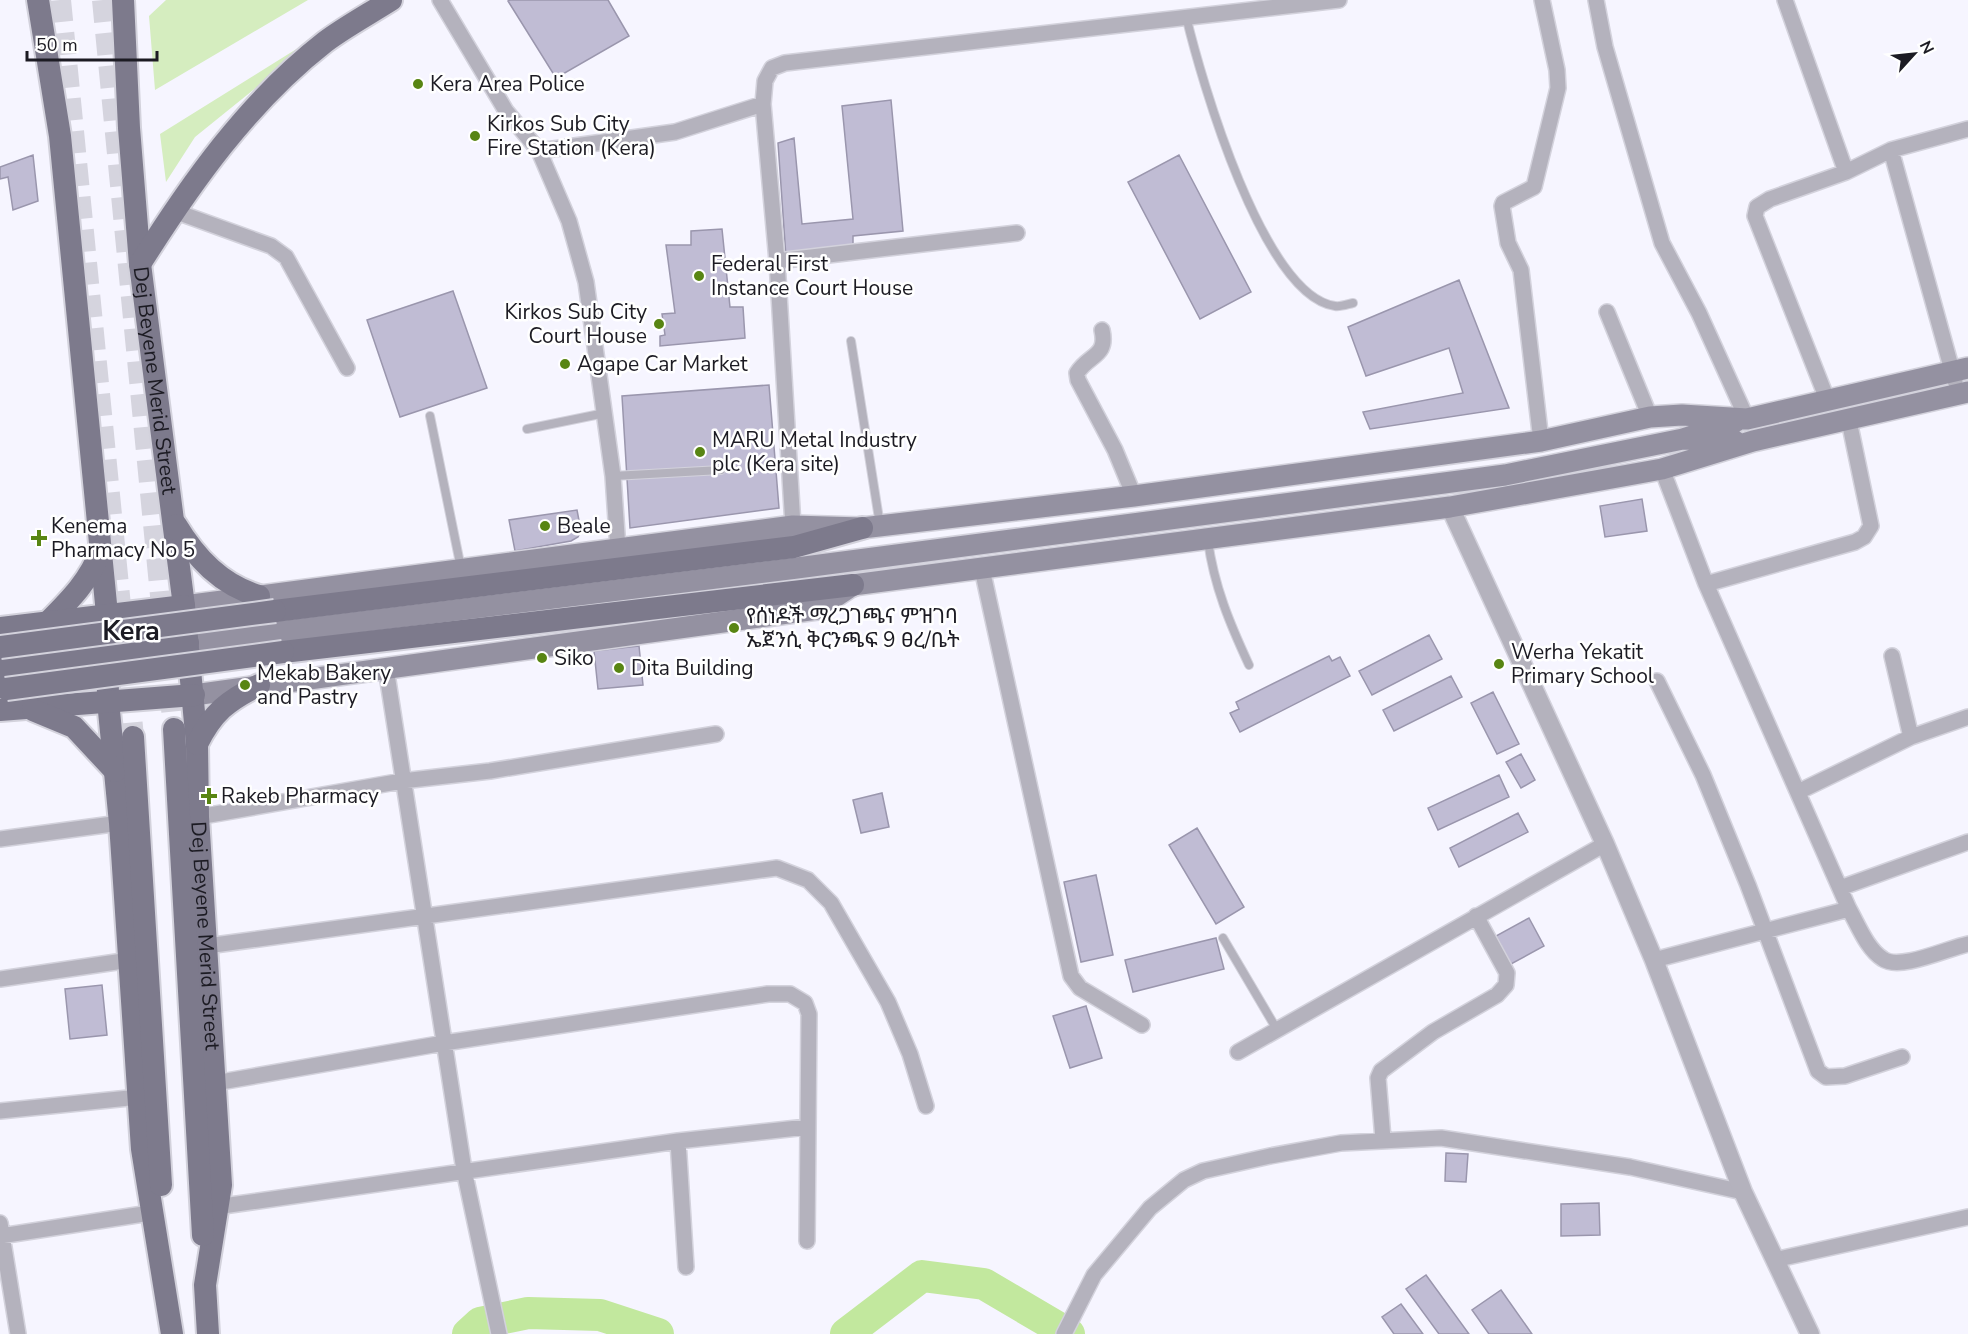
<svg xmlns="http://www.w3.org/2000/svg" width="1968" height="1334" font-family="'Nunito Sans','Noto Sans Ethiopic',sans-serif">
<rect width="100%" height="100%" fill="#f6f5ff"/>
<!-- green -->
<path fill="#d5edbf" d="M166,0H308L155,90L149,16Z
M330,28L195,137L166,182L160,134Z"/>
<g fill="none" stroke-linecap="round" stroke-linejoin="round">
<!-- river -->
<path stroke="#c2e89e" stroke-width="32" d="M468,1334L480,1323L528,1313L600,1315L658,1334
M846,1334L922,1276L984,1284L1069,1334"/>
</g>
<!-- building -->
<path fill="#c0bcd4" stroke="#9a96ad" stroke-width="1.5" d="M510,0H608L629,36L556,78L508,1Z
M891,100L903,231L853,236V251L786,257L778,143L794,138L802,224L853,219L842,106Z
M33,155L38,201L13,210L8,177L0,179V167Z
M1179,155L1251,292L1200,319L1128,182Z
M722,229L730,307H743L745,338L660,346V336L665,335L662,314L675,313L666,245H691V231Z
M1459,280L1509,408L1370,429L1363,412L1463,393L1449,348L1366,376L1348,327Z
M453,291L487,388L400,417L367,320Z
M769,385L779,508L630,528L622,396Z
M1642,499L1647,531L1605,537L1600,506Z
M577,510L581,531L578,537L571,541L515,551L509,520Z
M1429,635L1442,659L1372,695L1359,671Z
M639,646L643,685L598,689L594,651Z
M1329,656L1332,661L1340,657L1350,676L1240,732L1230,713L1239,709L1236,702Z
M1451,676L1462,697L1394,731L1383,710Z
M1493,692L1519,744L1497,754L1471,703Z
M1521,754L1535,780L1521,788L1506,762Z
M1499,775L1509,797L1438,830L1428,808Z
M882,793L889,827L861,833L853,800Z
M1518,813L1528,832L1459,867L1450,848Z
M1197,828L1244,907L1216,924L1169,845Z
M1096,875L1113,955L1081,962L1064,882Z
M1529,918L1544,946L1511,964L1496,936Z
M1216,938L1224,969L1133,992L1125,960Z
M102,985L107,1035L70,1039L65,989Z
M1086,1006L1102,1058L1070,1068L1053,1016Z
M1446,1153L1468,1154L1466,1182L1445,1181Z
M1599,1203L1600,1235L1561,1236V1204Z
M1426,1275L1469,1334H1439L1406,1289Z
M1501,1290L1532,1334H1489L1472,1310Z
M1401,1304L1423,1334H1394L1382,1317Z"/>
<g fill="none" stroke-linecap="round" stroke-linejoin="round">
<!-- primary-tunnel -->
<path stroke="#d5d4de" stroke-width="22" stroke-dasharray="22 11" stroke-linecap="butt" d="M60,0L133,737
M103,0L174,729"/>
<!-- service casing -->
<g stroke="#d3d2dc" stroke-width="10">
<path id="service" d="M1186,16C1201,79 1263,296 1335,306C1341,307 1348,304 1353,303
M851,341L880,525
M430,416L461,568
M527,429L605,413
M613,476L721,470
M1208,541C1214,586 1230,624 1249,665
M1223,938L1276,1028"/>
</g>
<!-- minor casing -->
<g stroke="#d3d2dc" stroke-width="18">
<path id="minor" d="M440,0L506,111L539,151L569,221L586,282L613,476L618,549
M1596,0L1605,47L1662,243L1699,313L1747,419
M1785,0L1846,172L1891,150L1968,129
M1891,150L1955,381
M539,151L675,132L763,104
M174,211L271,246L286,257L347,368
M777,261L1017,233
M1607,312L1650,417
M1102,330C1108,357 1089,354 1077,373L1078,380L1115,450L1134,496
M1827,399L1755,216L1757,207L1770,199L1846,172
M1541,441L1521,270L1508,243L1502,206L1503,203L1534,187L1558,88L1557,70L1542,0
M1662,469L1706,584L1849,909C1858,925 1867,949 1883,959C1900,971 1948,948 1968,944
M793,526L777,261L763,104L765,81L772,68L785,63L1339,0
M982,569L1071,976L1080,988L1142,1025
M1706,584L1855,542L1864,537L1871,526L1849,421
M1892,656L1911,737
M386,668L464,1170L499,1334
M1657,681L1703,775L1748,885L1818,1071L1826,1077L1845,1076L1902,1057
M1798,792L1911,737L1968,717
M198,817L402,781L490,771L716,734
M0,839L120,823
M1840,888L1968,842
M207,946L777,868L808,880L831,903L888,1002L910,1054L926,1106
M1654,960L1849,909
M0,979L130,960
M1238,1052L1605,844
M215,1083L444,1043L768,994H790L805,1003L809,1014L807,1241
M0,1111L139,1097
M1383,1139L1378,1078L1381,1071L1433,1032L1497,995L1506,985L1507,973L1476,916
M678,1141L686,1267
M216,1207L678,1141L807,1127
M0,1223L18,1334
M0,1236L150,1213
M1774,1260L1968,1217
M1064,1334L1094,1275L1150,1208L1184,1180L1203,1171L1270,1156L1341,1143L1441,1138L1630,1167L1743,1192"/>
</g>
<!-- tertiary casing -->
<g stroke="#d3d2dc" stroke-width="21">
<path id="tertiary" d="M1450,507L1605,844L1654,960L1743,1192L1810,1334"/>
</g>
<!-- secondary casing -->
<g stroke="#d3d2dc" stroke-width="24">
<path id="secondary" d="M1735,441L1683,439L1735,422
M184,606L793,526L862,528L1134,496L1541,441L1650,417L1682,415L1747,419L1968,368
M188,643L797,568L1505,475L1683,439
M194,695L817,609L853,585L1450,507L1662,469L1753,441L1968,392"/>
</g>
<!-- primary casing -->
<g stroke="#d3d2dc" stroke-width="26">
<g id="primary">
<path d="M38,0L60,136L107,614L108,701L120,823L142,1149L172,1334"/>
<path id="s1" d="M123,0L129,128L140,264L184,606L197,744L198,817L221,1185L205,1285L208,1334"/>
<path d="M140,264C191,183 248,102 325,42C345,27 369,14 391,0"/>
<path d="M176,525C196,558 221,585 259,596"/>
<path d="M275,611L794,547L862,528"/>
<path d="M48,622C70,600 91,579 101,549"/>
<path d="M0,628L184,606"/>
<path d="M283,652L853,585"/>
<path d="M0,669L188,643"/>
<path d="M0,710L194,695"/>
<path d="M33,710L74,727L115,771"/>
<path d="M174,729L203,1235"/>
<path d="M133,737L161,1185"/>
<path d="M197,744C213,712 227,701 259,685"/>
</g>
</g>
<!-- service -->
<use href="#service" stroke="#b4b2bd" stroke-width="8"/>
<!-- minor -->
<use href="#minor" stroke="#b4b2bd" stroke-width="15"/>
<!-- tertiary -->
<use href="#tertiary" stroke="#b4b2bd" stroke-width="18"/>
<!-- secondary -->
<use href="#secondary" stroke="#9491a1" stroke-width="21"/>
<!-- primary -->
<use href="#primary" stroke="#7d7a8c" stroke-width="22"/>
<!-- primary-bridge casing -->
<g stroke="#d3d2dc" stroke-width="26" stroke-linecap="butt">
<path id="primary-bridge" d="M0,647L275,611
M6,689L283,652"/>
</g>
<!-- primary-bridge -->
<use href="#primary-bridge" stroke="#7d7a8c" stroke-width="22"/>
</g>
<!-- markers -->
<g fill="#588513" stroke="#fff" stroke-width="2">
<circle cx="418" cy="84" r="6"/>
<circle cx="475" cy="136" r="6"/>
<circle cx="699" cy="276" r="6"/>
<circle cx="659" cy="324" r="6"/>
<circle cx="565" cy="364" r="6"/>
<circle cx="700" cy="452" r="6"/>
<circle cx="545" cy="526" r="6"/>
<path d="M36 529h6v6h6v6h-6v6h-6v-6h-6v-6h6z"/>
<circle cx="734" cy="628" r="6"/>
<circle cx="542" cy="658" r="6"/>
<circle cx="1499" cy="664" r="6"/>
<circle cx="619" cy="668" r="6"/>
<circle cx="245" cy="685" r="6"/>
<path d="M206 787h6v6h6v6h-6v6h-6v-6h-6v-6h6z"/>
</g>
<g text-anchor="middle" stroke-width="5" stroke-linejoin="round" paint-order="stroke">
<!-- poi labels -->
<g font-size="21" fill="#1c1b23" stroke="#fff" text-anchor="start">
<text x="430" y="91">Kera Area Police</text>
<text x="487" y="131">Kirkos Sub City<tspan x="487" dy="24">Fire Station (Kera)</tspan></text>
<text x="711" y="271">Federal First<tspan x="711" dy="24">Instance Court House</tspan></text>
<text x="647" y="319" text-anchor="end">Kirkos Sub City<tspan x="647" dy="24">Court House</tspan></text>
<text x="577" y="371">Agape Car Market</text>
<text x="712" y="447">MARU Metal Industry<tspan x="712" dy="24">plc (Kera site)</tspan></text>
<text x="51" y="533">Kenema<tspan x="51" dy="24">Pharmacy No 5</tspan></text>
<text x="557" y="533">Beale</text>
<text x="746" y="623">የሰነዶች ማረጋገጫና ምዝገባ<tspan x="746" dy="24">ኤጀንሲ ቅርንጫፍ 9 ፀረ/ቤት</tspan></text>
<text x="1511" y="659">Werha Yekatit<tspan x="1511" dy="24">Primary School</tspan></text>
<text x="554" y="665">Siko</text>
<text x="631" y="675">Dita Building</text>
<text x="257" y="680">Mekab Bakery<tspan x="257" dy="24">and Pastry</tspan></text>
<text x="221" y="803">Rakeb Pharmacy</text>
</g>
<!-- street labels -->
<g font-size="21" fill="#1c1b23" stroke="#fff">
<text dy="7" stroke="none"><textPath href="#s1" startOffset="382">Dej Beyene Merid Street</textPath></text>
<text dy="7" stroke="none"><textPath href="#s1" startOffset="940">Dej Beyene Merid Street</textPath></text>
</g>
<!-- district labels -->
<g font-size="27" font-weight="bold" fill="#1c1b23" stroke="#fff">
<text x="131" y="640">Kera</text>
</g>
</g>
<!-- north arrow -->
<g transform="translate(1914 54) rotate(63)" stroke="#ffffff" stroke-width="4.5" paint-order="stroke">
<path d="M0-4.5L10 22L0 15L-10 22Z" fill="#1c1b23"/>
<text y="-9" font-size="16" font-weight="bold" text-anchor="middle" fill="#1c1b23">N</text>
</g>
<!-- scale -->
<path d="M27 51v9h130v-9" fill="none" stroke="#1c1b23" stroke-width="3"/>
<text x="36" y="51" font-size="18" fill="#1c1b23" stroke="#ffffff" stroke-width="4.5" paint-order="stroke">50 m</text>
</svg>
